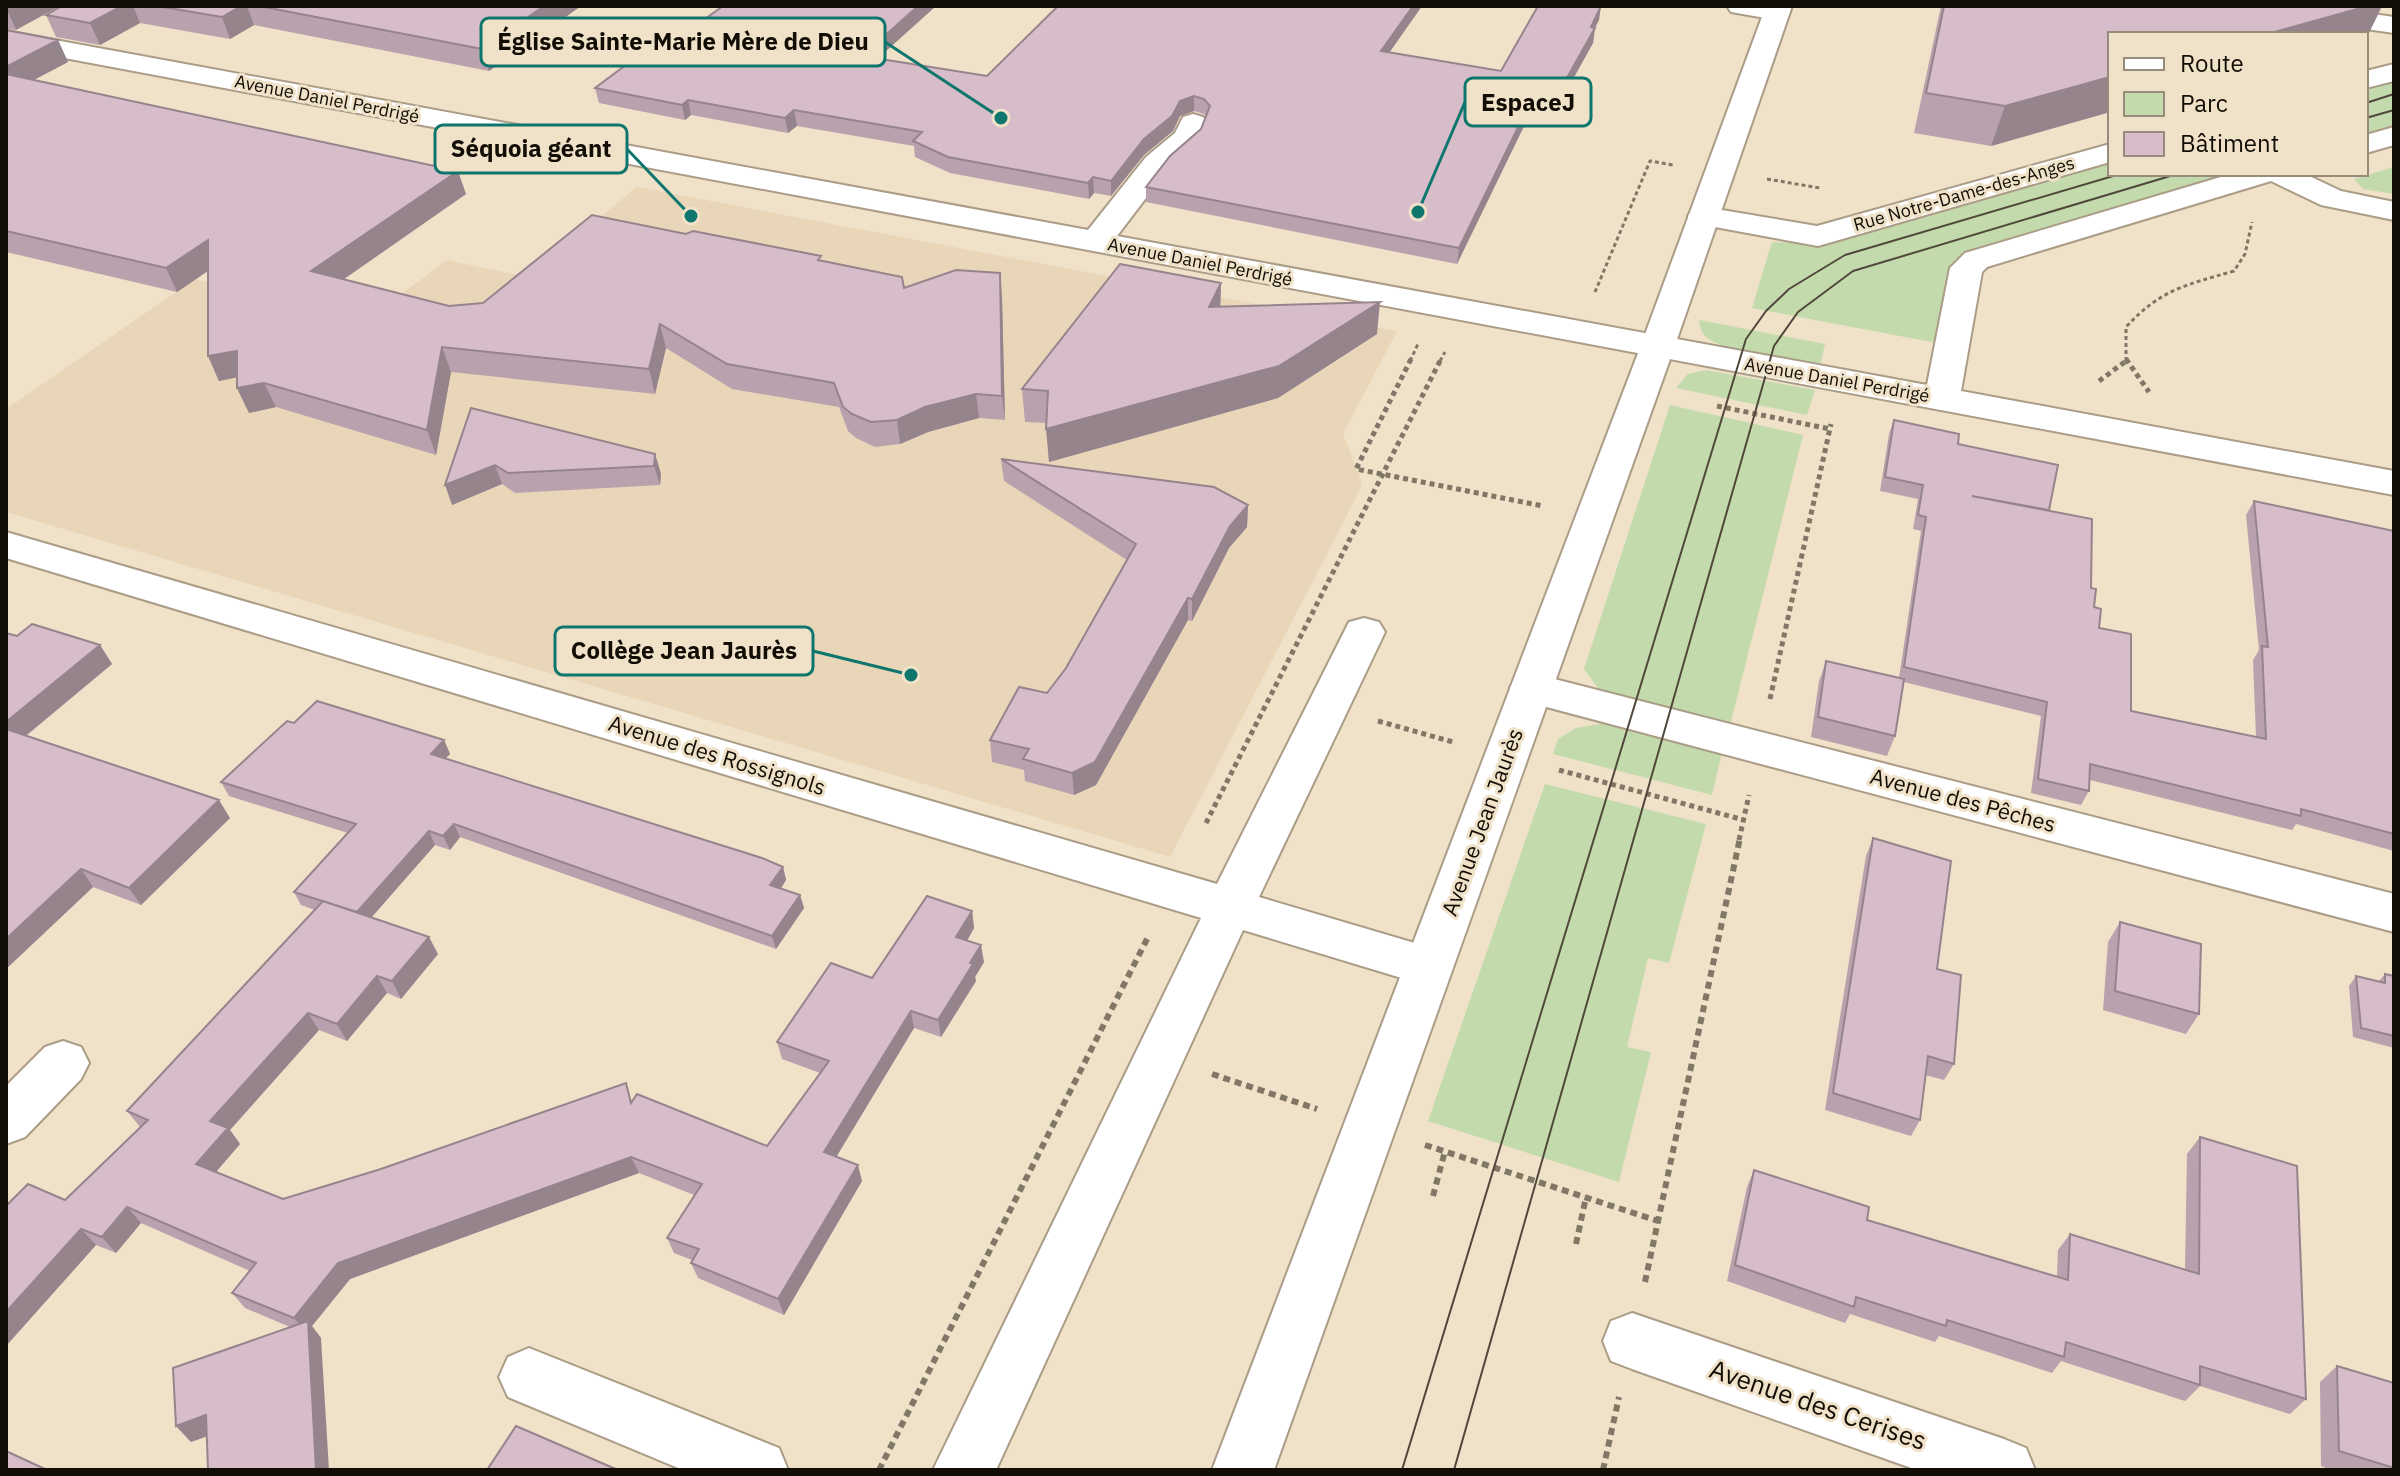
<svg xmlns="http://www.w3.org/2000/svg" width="2400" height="1476" font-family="'IBM Plex Sans',sans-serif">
<rect width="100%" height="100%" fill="#f0e1c9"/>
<!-- built -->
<path fill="#e9d6b8" d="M637,187L1397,331L1343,434L1362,483L1358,494L1170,857L6,512V409L195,279L365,321L447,260L527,277Z"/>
<!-- green -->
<path fill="#c3dbac" d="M2394,82V125L2366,133V90Z
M2110,162V174H2228L1966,252C1948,268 1943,319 1937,343L1752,308L1772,242L1817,243Z
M2394,167V194L2363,189L2354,179Z
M1699,320L1825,344L1820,365C1796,361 1722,352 1706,337C1701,332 1700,327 1699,320Z
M1706,370L1815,390L1807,415L1676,388L1688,374Z
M1670,405L1803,435L1730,726L1603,695L1584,669Z
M1605,723L1722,752L1712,795L1553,754L1558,739L1576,728Z
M1545,784L1706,824L1669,963L1648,958L1627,1047L1651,1052L1619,1182L1428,1121Z"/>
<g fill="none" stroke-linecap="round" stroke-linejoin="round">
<!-- minor casing -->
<g stroke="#aa9c86" stroke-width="4">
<path id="minor" d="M1727,6H1785L1790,12L1786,18L1777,20L1731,12Z
M2249,6H2317L2394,17V33L2262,14L2253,12Z
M6,31L1088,230L1146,157L1175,133L1183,117L1193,114L1203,117L1208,123L1198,143L1168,169L1117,236L1927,385L1950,268L1965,253L2231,174H2305L2341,191L2394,202V220L2321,205L2271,181L1987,267L1982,272L1961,391L2394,471V495L6,47Z
M2394,64V81L2366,88V71Z
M2394,127V145L2366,153V135Z
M2110,144V162L1818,246L1704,225L1693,223L1688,216L1693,209L1704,207L1817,226Z
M6,532L1217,884L1349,622L1364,618L1379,622L1385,632L1259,897L1445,952L1453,966L1445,980L1428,986L1243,930L996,1470H933L1201,918L6,558Z
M1531,673L2394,894V932L1516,699L1510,688L1516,677Z
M63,1041L81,1047L89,1063L81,1079L25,1137L6,1144V1086L45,1047Z
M1632,1313L2004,1439L2026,1448L2035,1470H1917L1632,1369L1611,1361L1603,1341L1611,1321Z
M529,1348L779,1448L788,1470H683L508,1397L499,1377L508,1357Z"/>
</g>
<!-- major casing -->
<g stroke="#aa9c86" stroke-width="4">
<path id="major" d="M1766,6H1792L1674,348L1274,1470H1212L1640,348Z"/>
</g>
<!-- path-far2 -->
<path stroke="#817767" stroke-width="3" stroke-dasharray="4 3" stroke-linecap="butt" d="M1767,179L1820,188
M1595,292L1650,161L1673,165
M1410,361L1418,344
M1440,361L1445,352
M2126,361V327C2161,289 2186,285 2234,271L2245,254L2252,222"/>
<!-- path-far1 -->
<path stroke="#817767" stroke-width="5" stroke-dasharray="5 4" stroke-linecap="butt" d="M1411,359L1356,469L1543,506
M2126,359L2149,392
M2099,381L2126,361
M1717,406L1830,429
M1770,699L1831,424
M1378,721L1453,742
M1559,770L1744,820
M1206,823L1441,359
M1739,840L1749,795"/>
<!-- path -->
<path stroke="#817767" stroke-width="6" stroke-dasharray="7 5" stroke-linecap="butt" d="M1212,1074L1317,1109
M1425,1145L1658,1221
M1433,1196L1445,1151
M1576,1244L1586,1197
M1645,1282L1740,838
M879,1470L1149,935
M1603,1470L1619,1397"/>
<!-- minor -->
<use href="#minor" fill="#fff" fill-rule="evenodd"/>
<!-- major -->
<use href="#major" fill="#fff" fill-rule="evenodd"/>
<!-- tram -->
<path stroke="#50483c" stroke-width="2" d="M2366,103L2394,94
M2366,118L2394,110
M1402,1470L1746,339L1766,311L1789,289L1845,255L2120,174
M1454,1470L1774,346L1798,312L1853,271L2177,174"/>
</g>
<!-- wall -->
<path fill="#b9a2ad" d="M6,6L16,30L6,29Z
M62,6H581L489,71L254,25L230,39L140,23L100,45L56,37L46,15Z
M936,6L877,58L987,76L1058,6H1422L1389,52L1501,71L1599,20L1595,28L1593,43L1548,124L1527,120L1457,264L1146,202V187L1201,129L1206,116L1204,114L1194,111L1180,116L1173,131L1144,155L1111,196L1094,193L1089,199L950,173L915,157L914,146L797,126L788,133L691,115L685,120L599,103L595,88L659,52Z
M1941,6H2382L2366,39L2110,34V112L1991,146L1914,133Z
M6,30L58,40L68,62L34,80L466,194L344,279L449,306L483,303L686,234L821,261L904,288L1002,297L1005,420L979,418L928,432L900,444L875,447L856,438L848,431L839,407L732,389L666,348L655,394L451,372L436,455L276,407L249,413L237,388V377L219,381L208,356V271L177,292L6,252Z
M1221,283L1220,307L1377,334L1278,398L1049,462L1047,423L1025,422L1022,389Z
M471,408L655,454L661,474L660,485L515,493L502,484L452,505Z
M1894,420L1958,444L2048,511L2091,588L2094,607L2099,628L2131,711L2256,737L2253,660L2259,650L2246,515L2254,501L2394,531V851L2296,824L2292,830L2090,780L2089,791L2081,805L2031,793L2041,716L1904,682L1895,736L1887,756L1811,737L1819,681L1826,661L1899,678L1921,531L1913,529L1918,499L1880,491L1889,434Z
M1001,459L1248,505L1247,527L1229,548L1192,621L1188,620L1096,785L1074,795L1025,781L1024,770L992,762L990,740L1047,693L1066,668L1127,560L1004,481Z
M17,636L100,645L112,664L26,736L230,818L141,905L93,887L6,969Z
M294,723L444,740L450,754L445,758L783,867L786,880L781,889L800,895L804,908L776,949L460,837L450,850L435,845L371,917L438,954L401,999L387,993L347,1041L319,1030L230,1130L240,1144L216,1172L283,1199L633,1101L767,1146L820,1073L782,1059L777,1042L972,911L974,928L967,941L984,962L975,977L976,981L941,1037L914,1028L836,1157L862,1181L784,1315L698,1278L691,1263L692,1260L674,1253L667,1238L694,1195L639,1173L350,1279L312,1326L321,1338L207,1436L191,1442L176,1426L290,1327L245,1308L232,1293L250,1271L141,1223L116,1253L96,1245L6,1346V1206L65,1200L140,1127L127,1111L315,910L301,905L294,892L348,833L229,796L221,782Z
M1873,838L1937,969L1954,1064L1944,1080L1925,1075L1920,1120L1911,1136L1825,1110L1866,856Z
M2120,922L2199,1014L2186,1034L2103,1010L2108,942Z
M2385,974L2394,976V1048L2353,1037L2349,986L2356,976L2379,981Z
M2200,1137L2306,1399L2290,1414L2200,1386L2185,1401L2061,1361L2052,1373L1939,1336L1935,1342L1850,1314L1845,1323L1727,1281L1747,1187L1754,1170L1867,1220L2057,1277L2058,1250L2070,1234L2185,1270L2187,1154Z
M2337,1366L2394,1383V1470H2332L2321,1466L2320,1382Z"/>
<!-- shaded-wall -->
<path fill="#96848d" d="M10,6H60L16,30L6,8Z
M122,6H133L140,23L100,45L90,23Z
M241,6H247L254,25L230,39L222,17Z
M544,6H581L489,71L482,49Z
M918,6H936L864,71L862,56Z
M1413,6H1422L1380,66L1381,51Z
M1601,6L1599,20L1594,29L1595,28L1593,43L1548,124L1550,108Z
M2368,6H2382L2366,39V34H2267Z
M58,40L68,62L7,94L6,92V67Z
M2110,77V112L1991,146L2005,106Z
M1194,96V111L1180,116L1173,131L1144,155L1111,196V181L1144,139L1180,101Z
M688,100L691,115L685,120L682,105Z
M1529,105L1527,120L1457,264L1459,248Z
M794,110L797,126L788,133L785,118Z
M458,171L466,194L321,295L311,271Z
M1093,177L1094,193L1089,199L1088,183Z
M208,240L218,264L177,292L166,268Z
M1000,273L1002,297L1005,420L1002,396Z
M1221,283L1220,315L1209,307Z
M1380,302L1377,334L1278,398L1049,462L1046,429Z
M660,324L666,348L655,394L649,369Z
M442,347L451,372L436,455L427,430Z
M237,351L248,375L219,381L208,356Z
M264,383L276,407L249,413L237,388Z
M976,394L979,418L928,432L900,444L897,420L925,407Z
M655,454L661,474L660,485L654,466Z
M495,465L502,484L452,505L445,485Z
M1248,505L1247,527L1229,548L1192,621V599L1230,526Z
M1188,598V620L1096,785L1074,795L1072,773Z
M100,645L112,664L12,747L6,738V722Z
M444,740L450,754L437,767L431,754Z
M219,800L230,818L141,905L129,888Z
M454,824L460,837L450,850L443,836Z
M429,831L435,845L364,926L356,912Z
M783,867L786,880L774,898L770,885Z
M81,869L93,887L6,969V939Z
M800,895L804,908L776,949L772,936Z
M972,911L974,928L959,955L956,937Z
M429,937L438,954L401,999L392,981Z
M981,945L984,962L975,977L976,981L941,1037L938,1020Z
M377,976L387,993L347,1041L337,1024Z
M911,1011L914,1028L829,1169L824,1152Z
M308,1013L319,1030L230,1130L240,1144L209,1180L196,1164L210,1121Z
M631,1157L639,1173L350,1279L312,1326L321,1338L329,1470H316L306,1333L294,1318L338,1263Z
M858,1165L862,1181L784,1315L778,1299Z
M127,1207L141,1223L116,1253L102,1237Z
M81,1229L96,1245L6,1346V1312Z
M206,1415L222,1431L191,1442L176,1426Z"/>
<!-- building -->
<path fill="#d7bcc9" stroke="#96848d" stroke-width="2" d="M62,6H122L90,23L46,15Z
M157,6H241L222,17Z
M259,6H544L482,49Z
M723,6H918L862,56L987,76L1058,6H1413L1381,51L1501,71L1538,6H1601L1591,27L1595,28L1550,108L1529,105L1459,248L1146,187L1170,156L1201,129L1210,106L1204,99L1194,96L1180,101L1172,116L1144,139L1111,181L1093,177L1088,183L948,157L913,141L922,132L794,110L785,118L688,100L682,105L595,88L646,50L659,52Z
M1944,6H2368L2267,34H2110V77L2005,106L1926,93Z
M6,30L58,40L6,67Z
M6,74L458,171L311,271L449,306L483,303L592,215L686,234L693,231L821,256L818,260L902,277L904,288L956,270L1000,273L1002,396L976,394L925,407L897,420L871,422L852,414L843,407L834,383L727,364L660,324L649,369L442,347L427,430L264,383L237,388V351L208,356V240L166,268L6,231Z
M1120,264L1221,283L1209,307L1380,302L1279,366L1046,429L1048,391L1022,389Z
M471,408L655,454L654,466L508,473L495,465L445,485Z
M1894,420L1959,434L1958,444L2058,465L2049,510L1972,496L2092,519L2091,588L2096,589L2094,607L2101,609L2099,628L2131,634V711L2266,739L2262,646L2268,647L2254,501L2394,531V834L2301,809V816L2090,764L2089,791L2038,779L2047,702L1904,667L1926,517L1918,515L1923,485L1885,477Z
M1001,459L1214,487L1248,505L1230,526L1192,599L1188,598L1095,762L1072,773L1023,759L1029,749L990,740L1019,687L1047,693L1066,668L1136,544Z
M32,624L100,645L6,722V633L17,636Z
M1826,661L1904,679L1895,736L1818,717Z
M317,701L444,740L431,754L762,858L783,867L770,885L800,895L772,936L454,824L443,836L429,831L357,912L294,892L356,824L221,782L287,721L294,723Z
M6,729L219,800L129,888L81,869L6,939Z
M1873,838L1951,861L1937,969L1961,975L1954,1064L1928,1056L1920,1120L1833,1093Z
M927,896L972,911L956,937L981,945L970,963L973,964L938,1020L911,1011L824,1152L858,1165L778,1299L691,1263L699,1249L667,1238L702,1184L631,1157L338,1263L294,1318L232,1293L256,1263L127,1207L102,1237L81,1229L6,1312V1206L28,1184L65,1200L148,1120L127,1111L323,901L429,937L392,981L377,976L337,1024L308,1013L210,1121L228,1128L196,1164L283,1199L381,1169L626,1083L631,1103L637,1094L767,1146L829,1061L777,1042L831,963L872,978Z
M2120,922L2201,944L2199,1014L2115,991Z
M2385,974L2394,976V1036L2361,1028L2356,976L2385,983Z
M2200,1137L2297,1166L2306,1399L2200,1366V1385L2066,1342L2064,1357L1947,1320L1946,1326L1856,1297L1854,1307L1735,1265L1754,1170L1869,1207L1867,1220L2068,1280L2070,1234L2199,1274Z
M308,1321L316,1470H208L206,1415L176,1426L173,1368Z
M2337,1366L2394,1383V1468L2339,1451Z
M516,1426L618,1470H487Z
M6,1451L47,1470H6Z"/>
<g text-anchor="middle" stroke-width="6" stroke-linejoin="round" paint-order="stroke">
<!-- far-street labels -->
<g font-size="18" fill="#120d05" stroke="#f0e1c9">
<text transform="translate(327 99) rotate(11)" y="6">Avenue Daniel Perdrigé</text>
<text transform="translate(1964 194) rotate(-16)" y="6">Rue Notre-Dame-des-Anges</text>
<text transform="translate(1200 262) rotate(11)" y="6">Avenue Daniel Perdrigé</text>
<text transform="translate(1837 380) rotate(10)" y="6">Avenue Daniel Perdrigé</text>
</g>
<!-- street labels -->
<g font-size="22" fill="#120d05" stroke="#f0e1c9">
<text transform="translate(717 755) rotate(17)" y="8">Avenue des Rossignols</text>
<text transform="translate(1963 800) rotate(15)" y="8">Avenue des Pêches</text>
<text transform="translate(1482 822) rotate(-70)" y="8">Avenue Jean Jaurès</text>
</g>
<!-- near-street labels -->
<g font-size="26" fill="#120d05" stroke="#f0e1c9">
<text transform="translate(1818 1405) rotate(19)" y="9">Avenue des Cerises</text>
</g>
</g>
<!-- callouts -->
<path fill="none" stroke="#0f766e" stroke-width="3" d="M1001 118L885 42M1418 212L1465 102M691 216L627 149M911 675L813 651"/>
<g fill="#0f766e" stroke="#f0e1c9" stroke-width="3">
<circle cx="1001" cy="118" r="8"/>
<circle cx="1418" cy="212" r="8"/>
<circle cx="691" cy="216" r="8"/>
<circle cx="911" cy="675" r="8"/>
</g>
<g fill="#f0e1c9" stroke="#0f766e" stroke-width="3">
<rect x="481" y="18" width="404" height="48" rx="8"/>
<rect x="1465" y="78" width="126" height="48" rx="8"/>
<rect x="435" y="125" width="192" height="48" rx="8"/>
<rect x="555" y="627" width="258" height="48" rx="8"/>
</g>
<g font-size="24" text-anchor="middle" font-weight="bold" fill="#120d05">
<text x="683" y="50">Église Sainte-Marie Mère de Dieu</text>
<text x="1528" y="111">EspaceJ</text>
<text x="531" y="157">Séquoia géant</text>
<text x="684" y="659">Collège Jean Jaurès</text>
</g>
<!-- border -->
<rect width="2400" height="1476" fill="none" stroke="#120d05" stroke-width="16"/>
<!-- legend -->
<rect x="2108" y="32" width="260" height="144" fill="#f0e1c9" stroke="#978c7b" stroke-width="2"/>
<rect x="2124" y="58" width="40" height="12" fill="#ffffff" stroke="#978c7b" stroke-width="2"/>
<text x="2180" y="72" font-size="24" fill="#120d05">Route</text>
<rect x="2124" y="92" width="40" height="24" fill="#c3dbac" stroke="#978c7b" stroke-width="2"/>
<text x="2180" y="112" font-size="24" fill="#120d05">Parc</text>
<rect x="2124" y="132" width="40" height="24" fill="#d7bcc9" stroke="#978c7b" stroke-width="2"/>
<text x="2180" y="152" font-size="24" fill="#120d05">Bâtiment</text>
</svg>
